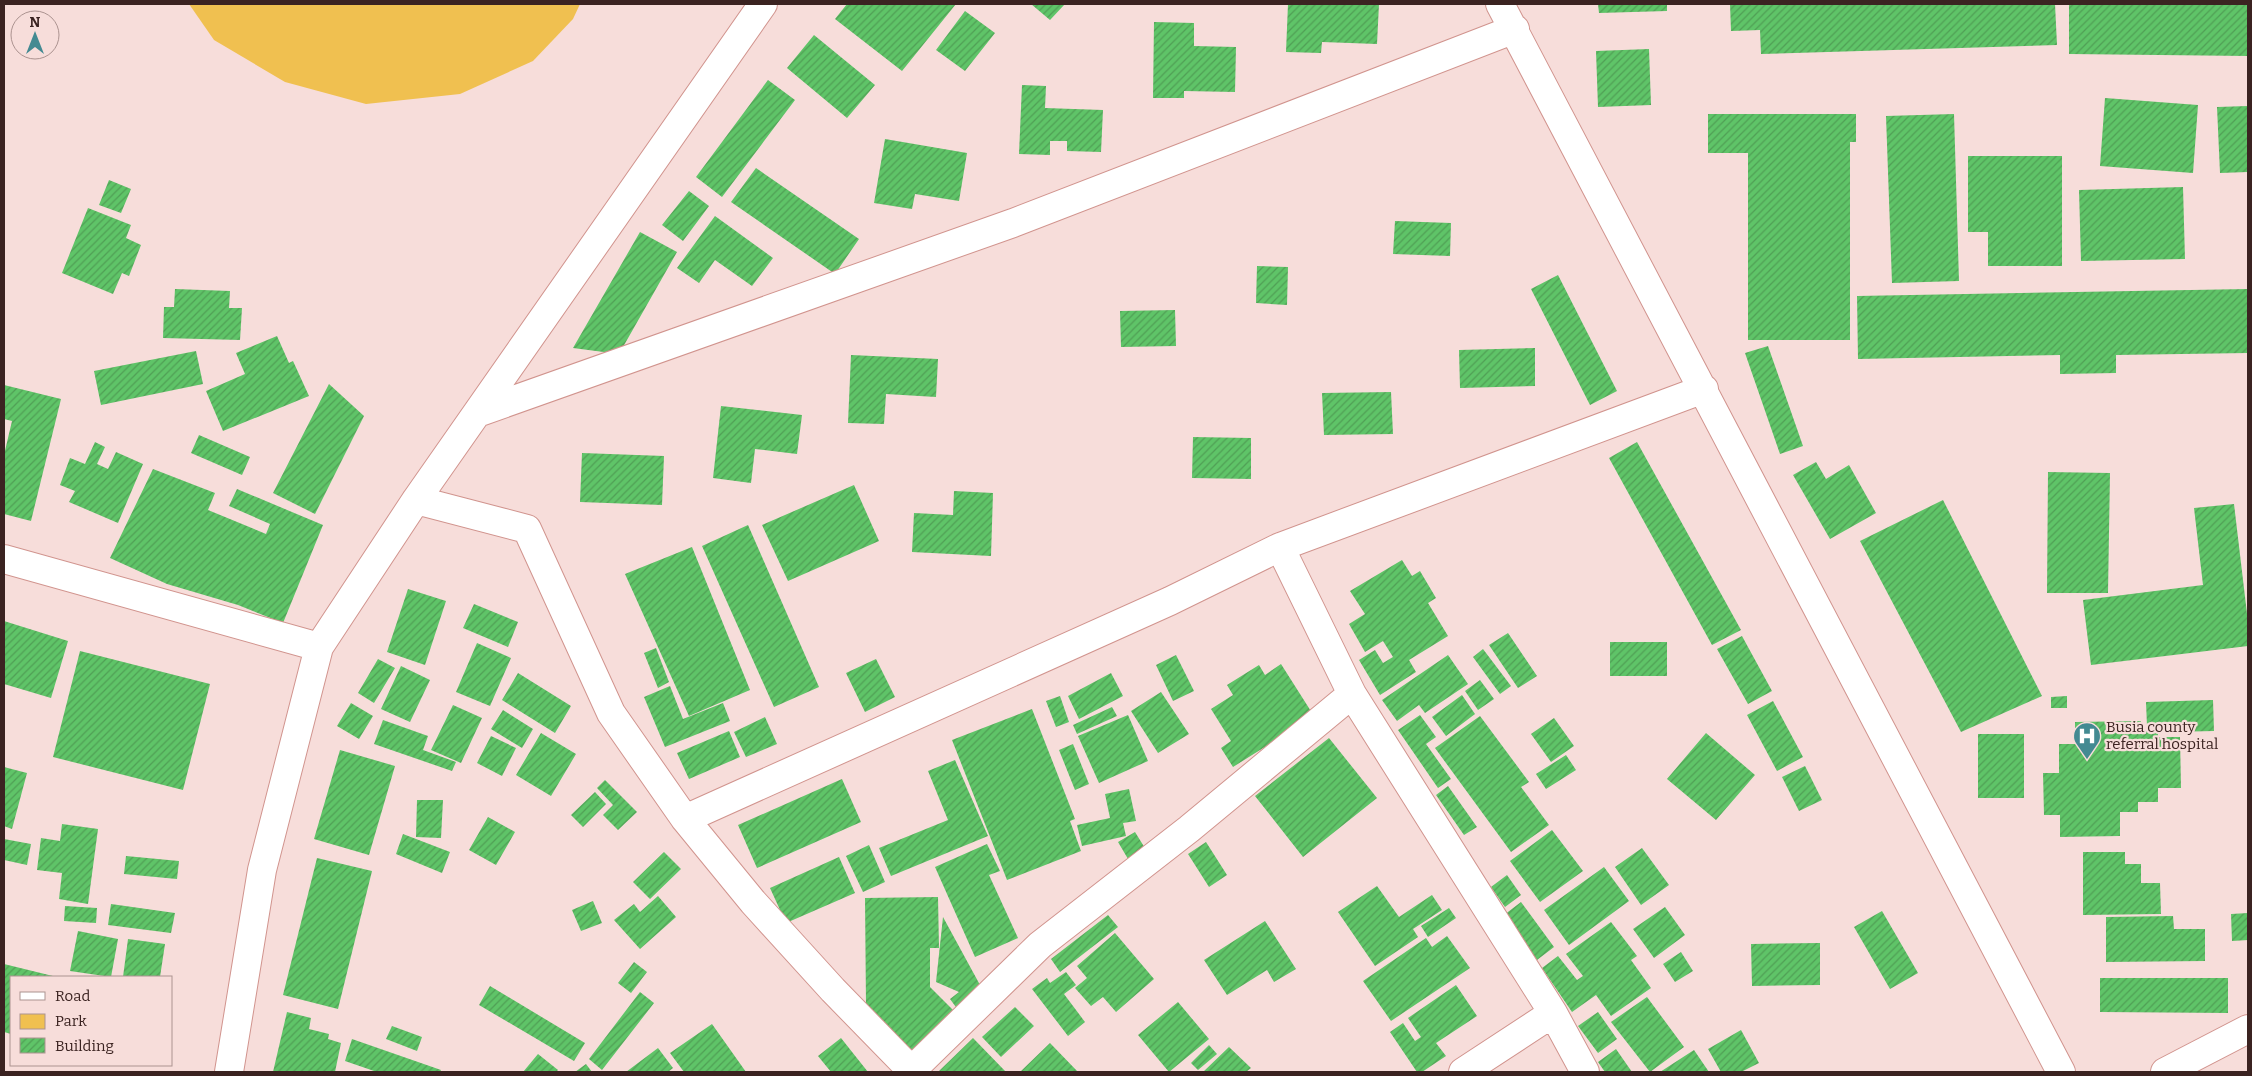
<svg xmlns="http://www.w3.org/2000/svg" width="2252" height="1076" font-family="Bitter,serif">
<defs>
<pattern id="building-hatch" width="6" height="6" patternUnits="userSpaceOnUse" patternTransform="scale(1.25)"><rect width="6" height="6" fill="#5fc468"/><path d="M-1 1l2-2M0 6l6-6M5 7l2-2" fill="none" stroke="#509f55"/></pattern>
</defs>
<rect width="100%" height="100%" fill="#f7ddda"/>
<!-- park -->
<path fill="#f0c050" d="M189,4H580L573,19L533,61L460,94L366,104L285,82L214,40Z"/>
<!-- building -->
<path fill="url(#building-hatch)" d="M847,4H956L902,71L835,19Z
M1031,4H1065L1050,20Z
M1288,4H1379L1377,44L1322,42L1321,53L1286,52Z
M1598,4H1667V11L1599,13Z
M1730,4H2055L2057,45L1761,54L1760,30L1731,31Z
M2069,4H2248V56L2069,54Z
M965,11L995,33L965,71L936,50Z
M1154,22L1194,23V46L1236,47L1235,92L1184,91V98H1153Z
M814,35L875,85L847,118L787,68Z
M1649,49L1651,105L1598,107L1596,51Z
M768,80L795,100L722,197L696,177Z
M1022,85L1046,86L1045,108L1103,110L1101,152L1067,151V141H1050V155L1019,154Z
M2105,98L2198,105L2193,173L2100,166Z
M2248,106V172L2220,173L2217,107Z
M1708,114H1856V142H1850V340H1748V153H1708Z
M1954,114L1959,281L1892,283L1886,116Z
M885,139L967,153L959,201L915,194L912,209L874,203Z
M1968,156H2062V266H1988V232H1968Z
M756,168L859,239L835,274L731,202Z
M109,180L131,189L121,213L99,205Z
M2183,187L2185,259L2081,261L2079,190Z
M689,191L709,206L683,241L662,225Z
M88,208L131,225L126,238L141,245L129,276L122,273L113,294L62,273Z
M715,216L773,258L752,286L715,260L699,283L677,268Z
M1395,221L1451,223L1450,256L1393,254Z
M640,232L677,252L619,354L573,348Z
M1257,266L1288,267L1287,305L1256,303Z
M1558,275L1617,391L1590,405L1531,289Z
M175,289L230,291L229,308H242L240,340L163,338L164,307H174Z
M2248,289V353L2116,355V373L2060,374V355L1858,359L1857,296Z
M1175,310L1176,346L1121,347L1120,311Z
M277,336L289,363L293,361L309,396L223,431L206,391L245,374L236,353Z
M1768,346L1803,446L1780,454L1745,353Z
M1535,348V386L1460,388L1459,350Z
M196,351L203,384L101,405L94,371Z
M851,355L938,359L936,397L886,394L884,424L848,423Z
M329,384L364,416L315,514L273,493Z
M4,385L61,399L31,521L4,514V455L12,421L4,419Z
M1391,392L1393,434L1324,435L1322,393Z
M721,406L802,415L797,454L755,449L751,483L713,478Z
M199,435L250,457L242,475L191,453Z
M1193,437L1251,438V479L1192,478Z
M95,442L105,447L97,464L108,469L116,452L143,464L118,523L69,502L75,491L60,485L70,458L85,464Z
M1637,442L1741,630L1712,645L1609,458Z
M582,453L664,456L662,505L580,502Z
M1816,462L1826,479L1849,465L1876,513L1830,539L1793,475Z
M153,469L215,493L208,510L266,534L270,524L229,506L237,489L323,525L283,623L238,605L167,584L110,558Z
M2048,472L2110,473L2108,593H2047Z
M854,485L879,541L788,581L762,525Z
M954,491L993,493L991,556L912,552L914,513L953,515Z
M1943,500L2042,696L1961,732L1860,541Z
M2234,504L2248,622V646L2091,665L2083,600L2203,585L2194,508Z
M748,525L819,687L774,707L702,546Z
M692,547L750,690L689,716L625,574Z
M1402,560L1412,576L1420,571L1436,598L1428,603L1448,636L1409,660L1416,672L1380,695L1359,660L1375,650L1383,663L1393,657L1383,641L1365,652L1349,624L1365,614L1350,591Z
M408,589L446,601L425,665L387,652Z
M474,604L518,622L508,647L463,628Z
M4,621L68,641L51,698L4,684Z
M1508,633L1537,676L1518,688L1489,645Z
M1742,636L1772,691L1748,704L1717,649Z
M1610,642H1667V676H1610Z
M477,643L511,658L490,706L456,692Z
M656,648L669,682L658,688L644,653Z
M1483,649L1511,686L1500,694L1473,657Z
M80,651L210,684L183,790L53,757Z
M1176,655L1194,691L1173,701L1156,665Z
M1448,655L1468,684L1425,713L1419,705L1397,721L1382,700Z
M378,659L395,668L374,703L358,693Z
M876,659L895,697L865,712L846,673Z
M1281,664L1314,716L1233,767L1221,748L1231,741L1211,709L1233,695L1227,685L1259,665L1265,675Z
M401,666L430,680L410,722L381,709Z
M518,673L571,706L555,733L502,700Z
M1111,673L1123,696L1079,719L1068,696Z
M1480,680L1494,699L1478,710L1465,691Z
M670,686L683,719L723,703L730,721L665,747L644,697Z
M1161,692L1189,734L1158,753L1131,711Z
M1462,695L1475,714L1446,736L1432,717Z
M1060,696L1069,722L1056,727L1046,701Z
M2067,696V708H2051V697Z
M2213,700L2214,731L2171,732V726H2147L2146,702Z
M1773,701L1803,757L1777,771L1747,715Z
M351,703L373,716L359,739L337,726Z
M453,705L482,718L461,763L431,750Z
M1112,707L1117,716L1077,734L1073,725Z
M1032,709L1075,819L1070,821L1081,851L1007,880L952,740Z
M503,710L533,729L522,748L491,729Z
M1128,715L1148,761L1099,783L1078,736Z
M1420,715L1436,737L1426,744L1451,779L1438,788L1398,730Z
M1480,716L1529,782L1521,787L1549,825L1511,852L1435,748Z
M765,717L777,744L746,757L734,732Z
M1554,718L1574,746L1551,762L1531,734Z
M383,720L428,736L423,750L456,762L452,771L374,744Z
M2141,721V731H2158V737H2180L2181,788H2158V802H2138V812H2120V836L2060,837V815H2044L2043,773H2059V744H2075V722Z
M729,731L740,757L689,779L677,753Z
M541,733L576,754L551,796L516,775Z
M1706,733L1755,775L1716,820L1667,779Z
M1978,734H2024V798H1978Z
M491,736L516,748L502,776L477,763Z
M1329,738L1377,798L1303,857L1255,796Z
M1073,744L1089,784L1075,790L1059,750Z
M340,750L395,766L369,855L314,839Z
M1566,755L1576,770L1546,789L1536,774Z
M955,760L988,836L891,876L879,848L948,820L928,771Z
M1805,766L1822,800L1799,811L1782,777Z
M4,767L27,773L12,829L4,826Z
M842,779L861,822L757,868L738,825Z
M605,780L637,812L618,830L603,815L613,805L597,788Z
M1448,786L1477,827L1464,835L1436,795Z
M1129,789L1136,821L1123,823L1126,836L1082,846L1077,825L1110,818L1105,794Z
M595,792L606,804L583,827L571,815Z
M417,800H443L441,838L416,837Z
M488,817L515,832L496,865L469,850Z
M62,824L98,829L88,904L59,899L62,873L37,870L41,838L60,841Z
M1552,830L1583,871L1540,902L1510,861Z
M1135,832L1148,853L1131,864L1118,842Z
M403,834L450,852L442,873L396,854Z
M4,839L31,844L27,865L4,860Z
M1206,842L1227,875L1209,887L1188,854Z
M987,844L1000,871L989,875L1018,938L975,957L935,867Z
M869,845L885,882L863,892L846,856Z
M1642,848L1669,885L1641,905L1615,867Z
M664,852L681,869L650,899L633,882Z
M2083,852H2125V864H2141V883H2160L2161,914L2083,915Z
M126,856L179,861L177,879L124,874Z
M839,857L855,893L786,923L770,888Z
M317,858L372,871L338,1009L283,995Z
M1604,867L1629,901L1569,945L1544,910Z
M1507,875L1521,895L1505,907L1491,887Z
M1377,886L1399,917L1432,895L1442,910L1413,929L1418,937L1375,966L1338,912Z
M658,896L676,917L640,949L614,920L634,904L640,912Z
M938,897L939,948H930V987L957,1014L915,1055L866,1005L865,898Z
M593,901L602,923L581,931L572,910Z
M1521,902L1554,947L1537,960L1504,915Z
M111,904L175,913L171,933L108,925Z
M65,906L97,908L96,923L64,921Z
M1665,907L1685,935L1654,958L1633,929Z
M1449,908L1456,918L1428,937L1421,926Z
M1882,911L1918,973L1890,989L1854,927Z
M2248,913V940L2232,941L2231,914Z
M1108,915L1118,927L1060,972L1051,959Z
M2173,916L2174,929H2205V961L2106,962V917Z
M943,917L986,996L961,1014L950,999L959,992L936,982Z
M1265,921L1296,969L1274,982L1267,970L1227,995L1204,960Z
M1611,922L1637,956L1631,960L1651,988L1611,1016L1596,995L1572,1012L1542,968L1558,956L1577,980L1583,976L1566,954Z
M78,931L118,939L111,977L70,971Z
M1115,933L1154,979L1116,1012L1103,997L1091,1006L1075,988L1087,978L1077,966Z
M1447,936L1470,968L1391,1021L1363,981L1426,938L1432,947Z
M128,939L165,944L160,977H123Z
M1820,943V985L1752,986L1751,944Z
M1681,952L1693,971L1675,982L1663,964Z
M634,962L647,972L631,993L618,983Z
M4,964L57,977H11V1034L4,1032Z
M1066,972L1076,985L1064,994L1085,1022L1068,1036L1032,989L1047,978L1050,983Z
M2100,978H2228V1013L2100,1012Z
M1456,985L1477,1016L1436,1043L1446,1056L1422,1072H1417L1390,1032L1403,1023L1415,1041L1421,1037L1408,1018Z
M490,986L585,1043L574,1061L479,1005Z
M640,992L654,1003L602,1070L589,1059Z
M1647,997L1684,1047L1650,1072L1611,1022Z
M1178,1002L1209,1039L1169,1072L1138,1035Z
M1015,1007L1034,1026L1001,1057L982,1037Z
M287,1012L311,1018L309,1029L329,1034L328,1039L341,1043L335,1072H273Z
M1598,1012L1617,1039L1598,1053L1578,1026Z
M712,1024L746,1072H684L670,1053Z
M392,1026L422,1037L417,1051L386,1039Z
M1741,1030L1759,1063L1741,1072H1721L1708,1049Z
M841,1038L868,1072H831L818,1056Z
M973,1038L1006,1072H938Z
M352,1039L441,1070L440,1072H377L345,1061Z
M1050,1043L1078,1072H1020Z
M1209,1045L1217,1054L1198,1070L1191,1063Z
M1229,1047L1251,1068L1246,1072H1203Z
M658,1048L673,1068L668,1072H626Z
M1616,1049L1632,1072H1605L1598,1062Z
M1694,1050L1709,1072H1660Z
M538,1054L558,1070L556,1072H523Z
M586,1064L592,1072H575Z"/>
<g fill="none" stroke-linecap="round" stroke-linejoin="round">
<!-- minor casing -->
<g stroke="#d1948e" stroke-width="30">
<path id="minor" d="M1500,4L2061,1072
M477,413L1013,223L1515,29
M416,500L527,529L611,713L685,819L753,902L833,990L913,1072
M1280,547L1352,694L1553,1013L1585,1072
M4,559L319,647
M685,819L1170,601L1280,547L1704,389
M912,1070L1040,945L1189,829L1352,694
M229,1072L262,870L319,647L416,500L763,4
M1463,1072L1553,1013
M2165,1072L2248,1029"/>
</g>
<!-- minor -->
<use href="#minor" stroke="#fff" stroke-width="28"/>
</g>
<!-- icons -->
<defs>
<g id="hospital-pin" transform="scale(1.4375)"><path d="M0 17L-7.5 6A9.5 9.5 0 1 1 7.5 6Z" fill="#438a92" stroke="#f7ddda"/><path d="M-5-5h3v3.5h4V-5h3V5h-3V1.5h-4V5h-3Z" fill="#fff"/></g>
</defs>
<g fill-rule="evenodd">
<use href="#hospital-pin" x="2087" y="736"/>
</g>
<g text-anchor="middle" stroke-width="4.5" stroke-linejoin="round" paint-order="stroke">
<!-- poi labels -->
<g font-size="15" fill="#3b2321" stroke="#f7ddda" text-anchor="start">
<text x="2106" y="732">Busia county<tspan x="2106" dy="17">referral hospital</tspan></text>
</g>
</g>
<!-- border -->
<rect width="2252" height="1076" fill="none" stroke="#3b2321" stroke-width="10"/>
<!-- legend -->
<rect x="10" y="976" width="162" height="90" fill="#f7ddda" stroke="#ac9390"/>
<rect x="20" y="992" width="25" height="8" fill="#ffffff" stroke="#ac9390"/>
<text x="55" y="1001" font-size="15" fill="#3b2321">Road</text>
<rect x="20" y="1014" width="25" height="15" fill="#f0c050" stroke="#ac9390"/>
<text x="55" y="1026" font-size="15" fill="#3b2321">Park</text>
<rect x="20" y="1038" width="25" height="15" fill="url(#building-hatch)" stroke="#ac9390"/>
<text x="55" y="1051" font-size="15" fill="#3b2321">Building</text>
<!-- north arrow -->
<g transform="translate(35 35)"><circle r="24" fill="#f7ddda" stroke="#ac9390"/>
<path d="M0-4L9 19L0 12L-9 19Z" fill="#438a92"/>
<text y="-8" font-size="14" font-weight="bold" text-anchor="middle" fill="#3b2321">N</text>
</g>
</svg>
